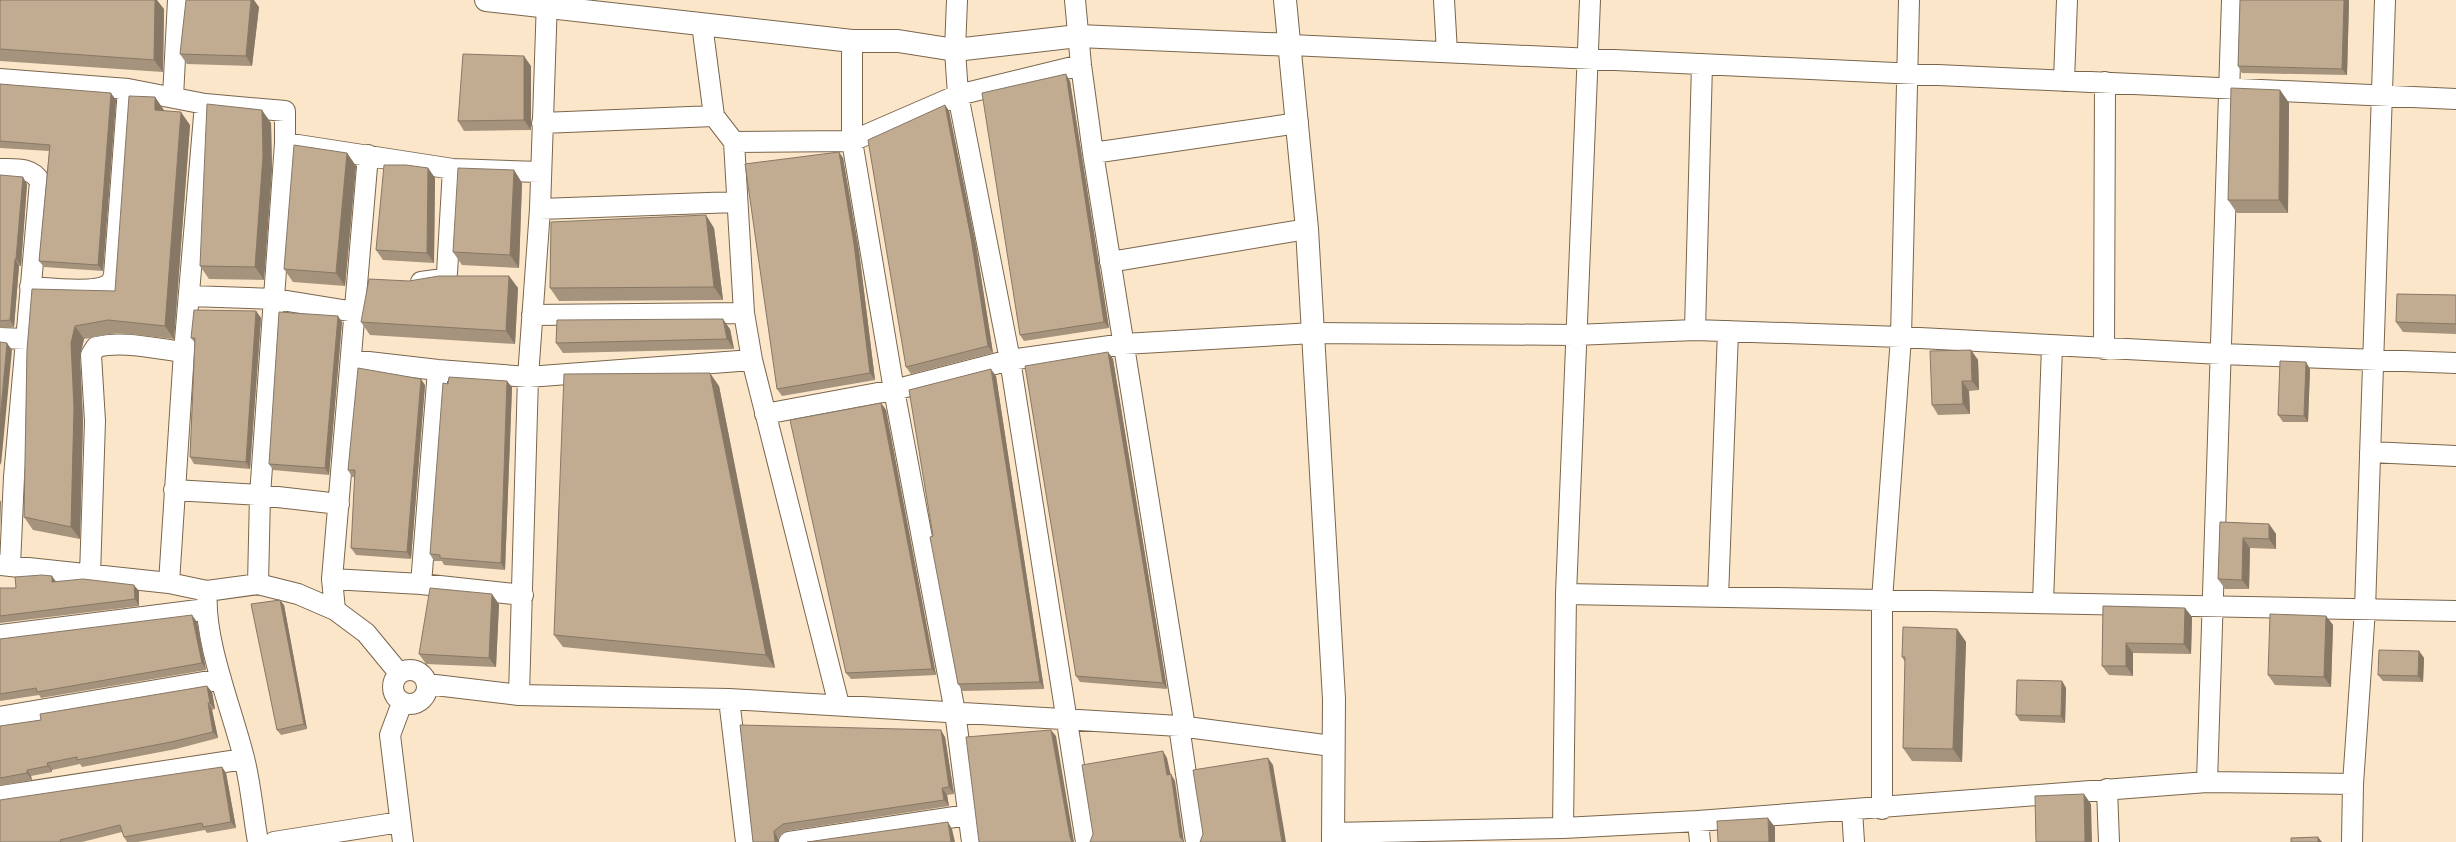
<svg xmlns="http://www.w3.org/2000/svg" width="2456" height="842" font-family="'Noto Sans',sans-serif">
<rect width="100%" height="100%" fill="#fce6c9"/>
<g fill="none" stroke-linecap="round" stroke-linejoin="round">
<!-- street casing -->
<g stroke="#7a664d" stroke-width="22">
<path id="street" d="M957,0L955,50L958,95L1010,360L1086,842
M1075,0L1081,65L1093,153L1185,727
M1444,0L1447,52
M702,24L714,116L734,142L744,313L752,360L839,705
M852,41V141L894,390L955,712L972,842
M1291,45L2456,99
M0,79L128,89L205,104L285,111V143L453,169L540,172
M2064,81L2067,0
M173,97L178,0
M542,123L714,116
M734,142L852,141L958,95L1081,65
M1093,153L1298,123
M0,169C15,169 33,167 40,182L14,477L10,565
M540,209L736,202
M1110,262L1307,229
M421,282L443,279L447,273L453,169
M30,287C47,288 97,294 109,284C112,282 113,278 114,275L128,89
M190,296L275,299L355,312
M532,315L744,313
M1695,330L1702,64
M0,338L26,339
M2104,349L2105,82
M351,360L438,370L528,377L752,360
M765,414L894,390L1010,360L1124,344L1313,333L1575,335L1695,330L1901,337L2221,354L2456,363
M2370,452L2456,456
M174,490L260,495L339,504
M0,565L169,583L207,591L258,584L298,594L335,610L366,633L399,673
M90,575L95,421L91,355L96,347C123,340 156,349 184,352
M332,579L421,584L438,370
M169,583L184,352L205,104
M258,584L260,495L285,143
M421,584L523,595
M207,591C203,640 232,709 244,758C251,785 253,814 258,842
M1566,594L2456,611
M1718,597L1728,331
M2043,603L2052,346
M335,610L332,579L368,155
M0,635L206,609
M393 687a17 17 0 1 1 34 0a17 17 0 1 1-34 0Z
M427,684L519,695L729,699L1179,726L1332,746
M519,695L528,377L540,209L547,0
M729,699L746,842
M402,703L390,735L403,842
M0,717L221,679
M1179,726L1196,842
M2207,782L2232,0
M2107,789L2109,842
M0,796L244,759
M1882,809V600L1901,337L1909,0
M1852,810L1854,842
M1698,821L1700,842
M1563,828L1566,594L1590,0
M1332,833L1563,828L1698,821L2207,782L2353,784
M274,842L400,822
M789,842L968,815
M2352,842L2353,784L2365,609L2385,0"/>
</g>
<!-- secondary casing -->
<g stroke="#7a664d" stroke-width="24">
<path id="secondary" d="M486,0L852,41H898L955,50L1078,36L1291,45
M1285,0L1307,229L1334,699L1333,842"/>
</g>
<!-- street -->
<use href="#street" stroke="#fff" stroke-width="20"/>
<!-- secondary -->
<use href="#secondary" stroke="#fff" stroke-width="22"/>
</g>
<!-- wall -->
<path fill="#a6937d" d="M0,0L164,9L163,72L0,61Z
M2240,0H2349L2347,75L2242,73L2238,66Z
M259,7L252,66L187,64L180,54Z
M531,66V130L464,131L458,121Z
M1070,81L1109,328L1024,341L1020,335Z
M0,84L116,100L103,271L44,267L39,261L49,151L0,148Z
M2280,90L2289,103L2288,213H2237L2228,200Z
M155,97L164,111L190,125L174,339L117,333L84,339L80,356L83,421L80,539L33,530L24,517L27,350L115,291Z
M945,105L949,111L976,245L993,353L911,374L906,367Z
M271,123L272,169L264,280L209,279L200,266Z
M839,152L843,158L859,251L875,380L782,396L777,389Z
M347,153L356,166L345,286L293,282L284,269Z
M428,168L435,178L434,263L383,260L376,250Z
M514,170L522,183L519,268L462,265L453,252Z
M0,175L27,184L21,266H19L14,327L0,328Z
M714,228L723,300L559,301L550,288Z
M509,276L518,288L515,344L370,335L361,322L409,281Z
M2456,295V334L2403,332L2396,322Z
M256,311L261,318L250,469L194,464L190,457L195,343L191,338Z
M342,322L329,475L273,470L269,464Z
M730,329L734,349L563,353L556,343Z
M1971,350L1978,360L1979,390L1969,391L1970,414L1938,415L1932,405Z
M1108,352L1113,359L1167,689L1080,682L1076,676Z
M2310,369L2308,422H2283L2278,415Z
M996,376L1044,689L963,691L958,684L933,536Z
M448,384L512,387L505,570L444,565L442,561H434L430,554Z
M425,385L411,559L356,555L351,548L355,477H352L348,470Z
M719,386L775,668L563,647L554,635Z
M881,403L886,410L936,675L851,679L846,673Z
M2220,522L2269,524L2276,534V549L2250,548L2249,589H2225L2218,579Z
M56,582L139,591V606L0,623V588H16Z
M499,604L496,667L426,664L419,654Z
M284,605L307,729L281,735L277,730Z
M2103,606L2185,608L2192,617L2191,654L2133,653V676L2109,675L2102,666Z
M2326,616L2333,625L2331,687L2275,685L2268,675Z
M197,622L206,670L41,698L39,695L0,701V639Z
M1957,629L1966,642L1962,762L1912,761L1903,748L1905,662L1902,657Z
M2419,651L2424,658L2423,682L2383,681L2378,675Z
M2062,681L2066,688L2065,723L2020,721L2016,715Z
M207,686L212,692L215,709L212,710L218,738L176,749L82,767L80,764L52,770V772L31,776L32,780L0,786V726L41,720Z
M740,725L945,737L954,794L947,795L949,806L787,831L778,838L779,842H753Z
M222,767L226,773L236,828L207,833L205,830L138,842H127L124,837L122,832L82,842H0Z"/>
<!-- shaded-wall -->
<path fill="#877866" d="M155,0H157L164,9L163,72L154,60Z
M251,0H254L259,7L252,66L246,56Z
M2344,0H2349L2347,75L2342,69Z
M524,56L531,66V130L524,120Z
M1066,74L1070,81L1109,328L1104,322Z
M2280,90L2289,103L2288,213L2279,200Z
M111,93L116,100L103,271L98,265Z
M155,97L164,110V123L155,110Z
M945,105L949,111L976,245L993,353L988,346Z
M262,110L271,123L272,169L264,280L255,267Z
M181,112L190,125L174,339L165,326Z
M839,152L843,158L859,251L875,380L870,373Z
M347,153L356,166L345,286L336,273Z
M428,168L435,178L434,263L427,253Z
M514,170L522,183L519,268L510,255Z
M23,177L27,184L21,266L16,259Z
M706,215L714,228L723,300L714,287Z
M15,259L19,266L14,327L10,320Z
M509,276L518,288L515,344L506,331Z
M256,311L261,318L250,469L246,462Z
M338,316L342,322L329,475L325,468Z
M723,319L730,329L734,349L727,339Z
M75,326L84,339L80,356L83,421L80,539L71,527V343Z
M7,343L12,350L1,465L0,463V420Z
M1971,350L1978,360L1979,390L1972,381Z
M1108,352L1113,359L1167,689L1163,683Z
M2306,362L2310,369L2308,422L2304,416Z
M991,369L996,376L1044,689L1040,682Z
M710,373L719,386L775,668L766,655Z
M421,379L425,385L411,559L407,552Z
M507,381L512,387L505,570L501,563Z
M1962,381L1969,391L1970,414L1963,404Z
M881,403L886,410L936,675L932,669Z
M0,500L1,502L0,530Z
M2269,524L2276,534V549L2269,539Z
M2243,538L2250,548L2249,589L2242,580Z
M52,576L57,583L52,582Z
M134,585L139,591V606L135,599Z
M492,594L499,604L496,667L489,658Z
M280,600L284,605L307,729L304,724Z
M2185,608L2192,617L2191,654L2184,644Z
M192,615L197,622L206,670L202,663Z
M2326,616L2333,625L2331,687L2324,677Z
M1957,629L1966,642L1962,762L1953,749Z
M2126,643L2133,653V676L2126,666Z
M2419,651L2424,658L2423,682L2418,676Z
M2062,681L2066,688L2065,723L2061,716Z
M207,686L212,692L215,709L210,703Z
M208,703L212,710L218,738L213,732Z
M941,730L945,737L954,794L949,787Z
M1051,730L1056,736L1074,842H1072L1070,837Z
M1163,751L1167,758L1172,781L1167,775Z
M1268,758L1273,765L1286,842H1282Z
M47,763L52,770V772L48,766Z
M222,767L226,773L236,828L231,822Z
M27,770L31,776L32,780L27,773Z
M1171,774L1175,781L1184,842H1183L1180,837Z
M942,788L947,795L949,806L944,800Z
M2084,794L2091,804L2092,842H2085Z
M1768,818L1775,827V842H1769Z
M948,822L952,829L955,842H951Z
M774,831L778,838L779,842H775Z
M2318,837L2322,842H2318Z"/>
<!-- building -->
<path fill="#c1ab91" stroke="#877866" d="M0,0H155L154,60L0,49Z
M186,0H251L246,56L180,54Z
M2240,0H2344L2342,69L2238,66Z
M463,54L524,56V120L458,121Z
M1066,74L1104,322L1020,335L982,93Z
M0,84L111,93L98,265L39,261L50,145L0,141Z
M2231,88L2280,90L2279,200H2228Z
M129,96L155,97V110L181,112L165,326L108,320L75,326L71,343L74,408L71,527L24,517L27,350L32,289L115,291Z
M207,104L262,110L263,156L255,267L200,266Z
M945,105L971,238L988,346L906,367L868,140Z
M294,145L347,153L336,273L284,269Z
M839,152L854,244L870,373L777,389L745,164Z
M384,165H406L428,168L427,253L376,250Z
M458,168L514,170L510,255L453,252Z
M0,175L23,177L16,259H15L10,320L0,321Z
M706,215L714,287L550,288L551,222Z
M439,276H509L506,331L361,322L369,279L409,281Z
M2397,294L2456,295V324L2396,322Z
M194,310L256,311L246,462L190,457L195,338H191Z
M279,312L338,316L325,468L269,464Z
M723,319L727,339L556,343L557,320Z
M0,342L7,343L0,420Z
M1971,350L1972,381H1962L1963,404L1932,405L1930,351Z
M1108,352L1163,683L1076,676L1025,366Z
M2280,361L2306,362L2304,416L2278,415Z
M358,368L421,379L407,552L351,548L355,470H348Z
M991,369L1040,682L958,684L930,537L933,536L909,390Z
M710,373L766,655L554,635L564,374Z
M449,377L507,381L501,563L440,558V555L430,554L443,383L448,384Z
M881,403L932,669L846,673L790,420Z
M2220,522L2269,524V539L2243,538L2242,580L2218,579Z
M42,575L52,576V582L83,579L134,585L135,599L0,616V588H16L15,577Z
M430,588L492,594L489,658L419,654Z
M280,600L304,724L277,730L251,604Z
M2103,606L2185,608L2184,644L2126,643V666H2102Z
M2270,614L2326,616L2324,677L2268,675Z
M192,615L202,663L37,692L36,688L0,694V639Z
M1903,627L1957,629L1953,749L1903,748L1905,657H1902Z
M2379,650L2419,651L2418,676L2378,675Z
M2017,680L2062,681L2061,716L2016,715Z
M207,686L210,703H208L213,732L171,742L77,760V757L47,763L48,766L27,770V773L0,778V726L41,720L40,714Z
M740,725L941,730L949,787L942,788L944,800L783,824L774,831L775,842H753Z
M1051,730L1070,837L1072,842H979L966,737Z
M1163,751L1167,775L1171,774L1180,837L1184,842H1090L1093,834L1082,765Z
M1268,758L1282,842H1200L1203,834L1193,770Z
M222,767L231,822L203,827L202,823L124,837L120,825L60,840L61,842H0V800Z
M2084,794L2085,842H2036L2035,796Z
M1768,818L1769,842H1718L1717,821Z
M948,822L951,842H807Z
M2318,837V842H2291V838Z"/>
</svg>
